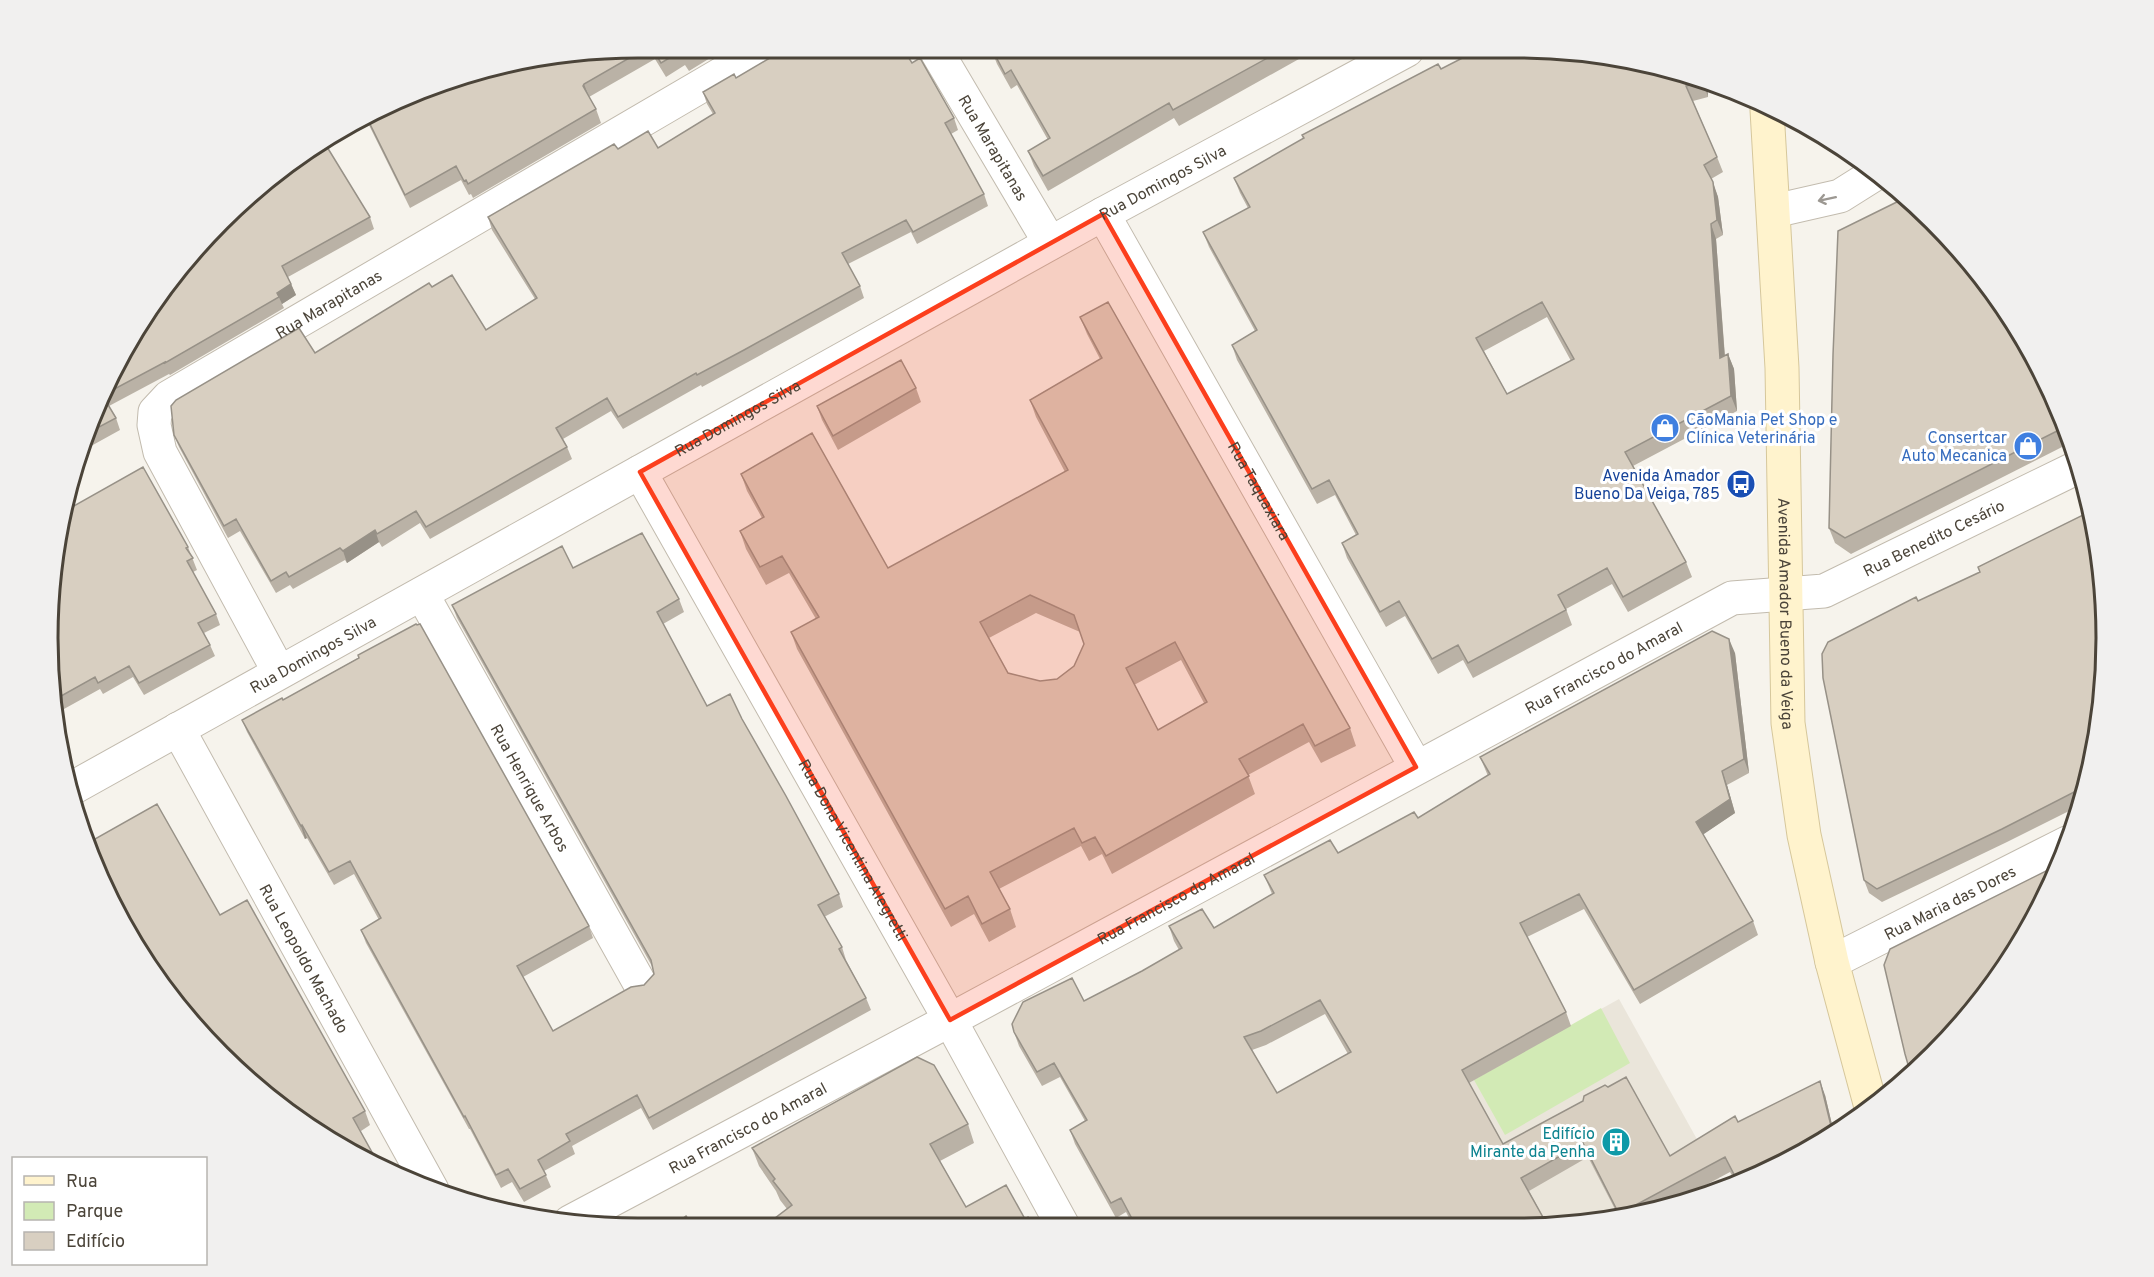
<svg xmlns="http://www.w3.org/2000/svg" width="2154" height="1277" font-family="Overpass,sans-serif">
<rect width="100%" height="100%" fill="#f6f3ec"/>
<!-- residential -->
<path fill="#eae5da" d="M1619,999L1723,1186L1669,1209L1546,1228L1467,1084Z"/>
<!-- green -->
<path fill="#d2eab5" d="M1601,1008L1630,1063L1505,1135L1474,1080Z"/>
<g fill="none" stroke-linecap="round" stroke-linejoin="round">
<!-- minor casing -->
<g stroke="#c2bbae" stroke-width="35">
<g id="minor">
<path id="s1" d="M937,52L1050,243"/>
<path d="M1774,211L1840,196L1875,174"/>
<path id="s2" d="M1103,214L1416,767"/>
<path id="s3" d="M640,472L950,1020L1064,1228"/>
<path id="s4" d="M422,594L639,982"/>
<path id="s5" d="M279,672L160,452L154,425L155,412L169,397L759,52"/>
<path id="s6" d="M178,729L432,1190"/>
<path id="s7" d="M69,790L1103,214L1407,50"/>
<path id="s8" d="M1832,962L2067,843"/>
<path id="s9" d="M570,1222L950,1020L1732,598L1824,591L2078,467"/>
</g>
</g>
<!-- secondary casing -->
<g stroke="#d6c79b" stroke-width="35">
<g id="secondary">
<path id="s10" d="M1767,110L1782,368L1788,723L1804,835L1832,962L1871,1107"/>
</g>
</g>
<!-- minor -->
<use href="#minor" stroke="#fff" stroke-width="33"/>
<!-- secondary -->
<use href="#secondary" stroke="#fff3cd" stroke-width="33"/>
</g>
<!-- wall -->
<path fill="#bab2a6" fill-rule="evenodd" d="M1315,50L1179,126L1174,118L1048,191L1034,166L1028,151L1048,140L1017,85L1011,89L997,64L992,51Z
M720,52L689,71L685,65L666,77L655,59L589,97L596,109L601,123L473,198L471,194L469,195L461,180L410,208L365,117L377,109L561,53Z
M912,63L954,118L958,130L951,134L984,194L988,206L917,244L911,232L848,264L860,286L864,298L748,362L702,387L701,385L623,429L611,411L563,439L567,447L572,459L430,539L420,523L382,547L379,542L347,563L345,560L293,589L290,585L276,593L240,531L228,538L179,447L174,435L315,353L432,287L486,330L535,299L492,230L488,217L618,149L658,148L713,114L707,104L703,92L736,78Z
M1441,69L1707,80L1708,97L1693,101L1717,157L1723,172L1711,179L1718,197L1723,235L1716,239L1725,356L1728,354L1734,369L1737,411L1633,466L1686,562L1692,577L1628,612L1612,584L1566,609L1572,625L1473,678L1463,660L1438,674L1405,616L1386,627L1347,558L1342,543L1356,535L1335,495L1317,504L1237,360L1232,345L1255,331L1209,247L1203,232L1248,208L1240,193L1234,178L1303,139L1302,135ZM1547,317L1571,361L1507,394L1484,351Z
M1834,143L1844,148L1856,158L1855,159L1837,150Z
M370,217L374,229L288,277L296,295L282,304L284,308L170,375L169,374L109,406L116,418L120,430L82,451L80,448L148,310Z
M1080,317L1350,728L1356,746L1321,763L1309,742L1248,775L1255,794L1112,874L1102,854L1089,861L1081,846L999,889L1010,909L1016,927L989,942L974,914L951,927L797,649L791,632L816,619L789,573L766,585L746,549L740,531L762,518L747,491L741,474L888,568L1065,472L1036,417L1030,400L1100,359L1087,334ZM1036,613L1080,632L1084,644L1074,666L1057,679L1040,681L1008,673L989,638ZM1181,660L1204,703L1158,730L1134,685Z
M916,388L921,402L838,450L822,420L817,406Z
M2061,413L2070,443L1851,554L1835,543L1829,528Z
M188,547L197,570L193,572L216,614L220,625L204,633L210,645L215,656L144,695L133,677L103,694L100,689L55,714L48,639Z
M573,568L679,599L684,612L663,624L707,706L742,719L839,894L843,907L824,917L842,947L846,960L866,998L871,1010L653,1130L641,1108L572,1146L575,1154L544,1171L551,1187L524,1202L512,1182L501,1188L470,1129H469L366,943L361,930L379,920L354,874L334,885L307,838L305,839L247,732L242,720L283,700L358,658V655L589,926L593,938L523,977L553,1031L644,985L654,974L653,968L457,618L452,605Z
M1918,601L2095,754L2079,806L2007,842L1882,902L1869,893L1864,880Z
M1735,653L1749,773L1727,785L1735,813L1703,834L1753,921L1758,935L1640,1004L1584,909L1527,937L1566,1012L1571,1026L1469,1083L1503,1144L1583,1101L1670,1156L1738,1122L1825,1095L1834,1133L1810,1150L1735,1181L1730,1172L1657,1211L1619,1217L1588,1157L1529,1191L1549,1228H1134L1126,1212L1116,1218L1075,1144L1070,1130L1085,1121L1060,1077L1042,1086L1019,1046L1014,1032L1084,1001L1142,971L1179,950L1174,941L1169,926L1214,928L1272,894L1264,875L1338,853L1418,818L1488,776L1480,757ZM1325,1014L1348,1054L1277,1093L1252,1050L1266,1045Z
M220,915L365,1111L370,1125L361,1131Z
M968,1124L974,1143L940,1161L966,1207L1025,1219L787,1209L780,1200L776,1191L759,1166L752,1148Z"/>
<!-- shaded-wall -->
<path fill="#979187" d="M1702,79L1707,80L1708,97Z
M584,84L589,97L583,86Z
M1713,182L1718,197L1723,235L1717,220Z
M1711,224L1716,239L1726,373L1720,358Z
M291,284L296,295L282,304L277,293Z
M1728,354L1734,369L1737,411L1731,396Z
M375,530L379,542L347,563L343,551Z
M1729,639L1735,653L1749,773L1744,759Z
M1722,771L1727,785L1735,813L1701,836L1696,822Z
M302,825L307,838L305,839L301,826Z
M1820,1081L1825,1095L1834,1133L1833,1134Z"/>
<!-- building -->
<path fill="#d8cfc1" stroke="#979187" stroke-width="1.5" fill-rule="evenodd" d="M1554,49L1702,79L1703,82L1686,86L1717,157L1704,165L1713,182L1717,220L1711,224L1720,358L1728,354L1731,396L1625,452L1686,562L1623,597L1607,568L1558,595L1566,610L1468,663L1458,645L1432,659L1399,601L1380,612L1342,543L1358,534L1329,480L1312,489L1232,345L1257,330L1203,232L1250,207L1234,178L1304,138L1302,135L1438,64L1441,69L1478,50ZM1542,302L1574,359L1507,394L1476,338Z
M1282,50L1173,110L1169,103L1043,176L1028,151L1050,138L1011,70L1005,74L993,51Z
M780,52H905L912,63L920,58L954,118L945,123L984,194L913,232L906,220L842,253L860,286L744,350L697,375L696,373L618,417L607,398L556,428L567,447L426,527L416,511L377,534L375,530L343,551L340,548L289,577L286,572L271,581L236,519L224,526L174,435L171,406L176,400L299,328L315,353L429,283L432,287L452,275L486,330L537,298L488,217L614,144L618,149L648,131L658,148L715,113L703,92L734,74L736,78Z
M561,53H638L584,84L583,86L596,109L468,184L466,180L464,181L456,166L405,195L366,116L377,109L449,79Z
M655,53H678L661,63Z
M681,53H692L684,58Z
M324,142L370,217L282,266L291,284L277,293L279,297L165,363V362L107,393L148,310L221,221L279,170Z
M1905,198L1933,221L2007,311L2061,413L2065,427L1845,538L1829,528L1833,355L1838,231Z
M1108,302L1350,728L1315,746L1303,724L1239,759L1249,776L1106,856L1095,837L1082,843L1074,828L990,872L1010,909L982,924L968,896L945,909L791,632L819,617L782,556L760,567L740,531L764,517L741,474L812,433L888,568L1068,470L1030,400L1102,358L1080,317ZM1030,595L1074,615L1084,644L1074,666L1057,679L1040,681L1008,673L980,622ZM1175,642L1207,702L1158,730L1126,668Z
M901,360L916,388L833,436L817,406Z
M104,398L116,418L86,434Z
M143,467L188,547L186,548L193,558L187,561L216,614L198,623L210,645L139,683L129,666L98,683L95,677L54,700L48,639L53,561L65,511Z
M2091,511L2095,524L2106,639L2095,754L2084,787L2002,829L1877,889L1864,880L1823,678L1822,654L1828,642L1916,597L1918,601L1980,572L1978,567Z
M642,533L679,599L657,612L707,706L730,694L742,719L786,796L839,894L818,905L842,947L839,949L866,998L649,1118L637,1095L566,1134L570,1141L538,1160L546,1175L520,1189L508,1169L496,1175L465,1116L464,1117L361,930L381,918L350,861L329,872L302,825L301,826L242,720L282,698L283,700L359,658L358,655L416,624L417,625L420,624L589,926L517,966L553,1031L631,987L644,985L654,974L651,960L452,605L562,546L573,568Z
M1712,631L1729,639L1744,759L1722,771L1730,799L1696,822L1753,921L1634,990L1579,894L1520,923L1566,1012L1462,1070L1503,1144L1583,1101L1584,1096L1605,1085L1608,1087L1626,1077L1670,1156L1735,1116L1738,1122L1820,1081L1833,1134L1810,1150L1737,1180L1725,1157L1619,1214L1583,1143L1521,1178L1549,1228H1137L1121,1198L1111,1203L1070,1130L1087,1120L1054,1063L1037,1072L1014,1032L1012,1024L1023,1002L1072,978L1084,1001L1142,971L1182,948L1169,926L1202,909L1214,928L1274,893L1264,875L1330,840L1338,853L1414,812L1418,818L1490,774L1480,757ZM1320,1000L1351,1052L1277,1093L1244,1037L1261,1031Z
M157,804L220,915L247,900L365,1111L353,1118L378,1163L310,1129L221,1056L170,998L109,900L86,844Z
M2062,863L2006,967L1911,1075L1905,1054L1884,965L1890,949Z
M917,1057L934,1065L968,1124L930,1144L966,1207L1006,1185L1025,1219L1028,1217L1034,1228H762L792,1205L773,1181L775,1179L752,1148Z
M686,1216L694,1228H670Z"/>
<!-- one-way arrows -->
<defs><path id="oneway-shaft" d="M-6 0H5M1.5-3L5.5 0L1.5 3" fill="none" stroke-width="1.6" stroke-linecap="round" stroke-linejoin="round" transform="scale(1.5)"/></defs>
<use stroke="#9c9892" href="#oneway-shaft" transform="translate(1827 199) rotate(168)"/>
<!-- marked area -->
<path fill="#fc3f1d" fill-opacity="0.2" stroke="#fc3f1d" stroke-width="4.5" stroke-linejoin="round" d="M1103,214L1416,767L950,1020L640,472Z"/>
<!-- icons -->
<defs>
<g id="shop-disc" transform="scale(1.5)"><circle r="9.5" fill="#3f7fe0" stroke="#fff"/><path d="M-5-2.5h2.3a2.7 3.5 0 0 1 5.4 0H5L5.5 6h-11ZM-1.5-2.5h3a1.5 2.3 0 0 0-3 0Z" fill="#fff"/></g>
<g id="bus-disc" transform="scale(1.5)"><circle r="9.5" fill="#1a4fb4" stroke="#fff"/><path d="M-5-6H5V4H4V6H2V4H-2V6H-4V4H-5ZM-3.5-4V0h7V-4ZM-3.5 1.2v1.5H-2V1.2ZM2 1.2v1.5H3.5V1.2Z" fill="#fff"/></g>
<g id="building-disc" transform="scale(1.5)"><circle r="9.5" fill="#0f9aa8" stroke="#fff"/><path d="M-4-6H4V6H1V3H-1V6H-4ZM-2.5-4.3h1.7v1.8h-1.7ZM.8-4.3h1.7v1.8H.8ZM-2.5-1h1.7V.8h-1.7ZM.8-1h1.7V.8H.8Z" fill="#fff"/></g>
</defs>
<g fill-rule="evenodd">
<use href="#shop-disc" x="1665" y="428"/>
<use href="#shop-disc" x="2028" y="446"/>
<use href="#bus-disc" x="1741" y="484"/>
<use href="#building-disc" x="1616" y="1142"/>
</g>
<g text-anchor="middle" stroke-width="6" stroke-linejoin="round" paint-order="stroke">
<!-- street labels -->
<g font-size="16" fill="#4b4439" stroke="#fff">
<text dy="6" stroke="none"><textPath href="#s1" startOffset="111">Rua Marapitanas</textPath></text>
<text dy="6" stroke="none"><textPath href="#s7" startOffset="1251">Rua Domingos Silva</textPath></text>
<text dy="6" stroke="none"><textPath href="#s5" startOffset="496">Rua Marapitanas</textPath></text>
<text dy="6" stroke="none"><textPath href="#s7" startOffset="765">Rua Domingos Silva</textPath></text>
<text dy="6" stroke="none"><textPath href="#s2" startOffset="318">Rua Taquaxiara</textPath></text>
<text dy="6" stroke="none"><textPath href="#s9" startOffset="1533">Rua Benedito Cesário</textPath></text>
<text dy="6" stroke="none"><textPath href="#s10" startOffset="504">Avenida Amador Bueno da Veiga</textPath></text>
<text dy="6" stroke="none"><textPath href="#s7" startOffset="279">Rua Domingos Silva</textPath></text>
<text dy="6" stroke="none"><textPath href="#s9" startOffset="1173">Rua Francisco do Amaral</textPath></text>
<text dy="6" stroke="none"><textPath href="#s4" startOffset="222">Rua Henrique Arbos</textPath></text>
<text dy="6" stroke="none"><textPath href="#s3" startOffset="434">Rua Dona Vicentina Alegretti</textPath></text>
<text dy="6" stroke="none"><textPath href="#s9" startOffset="687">Rua Francisco do Amaral</textPath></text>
<text dy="6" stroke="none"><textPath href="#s8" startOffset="132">Rua Maria das Dores</textPath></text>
<text dy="6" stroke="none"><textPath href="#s6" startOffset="262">Rua Leopoldo Machado</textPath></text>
<text dy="6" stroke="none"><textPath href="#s9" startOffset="201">Rua Francisco do Amaral</textPath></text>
</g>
<!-- shop labels -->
<g font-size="16" fill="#366cbe" stroke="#fff" text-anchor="start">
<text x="1686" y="425">CãoMania Pet Shop e<tspan x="1686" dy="18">Clínica Veterinária</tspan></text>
<text x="2007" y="443" text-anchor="end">Consertcar<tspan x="2007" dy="18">Auto Mecanica</tspan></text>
</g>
<!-- transit labels -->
<g font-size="16" fill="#164399" stroke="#fff" text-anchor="end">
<text x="1720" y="481">Avenida Amador<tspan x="1720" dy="18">Bueno Da Veiga, 785</tspan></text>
</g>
<!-- culture labels -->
<g font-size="16" fill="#0d838f" stroke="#fff" text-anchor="end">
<text x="1595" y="1139">Edifício<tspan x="1595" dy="18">Mirante da Penha</tspan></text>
</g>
</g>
<!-- crop -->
<path d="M0 0H2154V1277H0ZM638 58H1516A580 580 0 0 1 2096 638V638A580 580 0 0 1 1516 1218H638A580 580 0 0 1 58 638V638A580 580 0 0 1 638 58Z" fill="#f1f0ef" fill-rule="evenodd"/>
<path fill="none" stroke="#4b4439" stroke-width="3" d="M638 58H1516A580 580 0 0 1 2096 638V638A580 580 0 0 1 1516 1218H638A580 580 0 0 1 58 638V638A580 580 0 0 1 638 58Z"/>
<!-- legend -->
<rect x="12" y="1157" width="195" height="108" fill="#ffffff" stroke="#b7b4b0" stroke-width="1.5"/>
<rect x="24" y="1176" width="30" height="9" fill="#fff3cd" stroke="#b7b4b0" stroke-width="1.5"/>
<text x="66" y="1187" font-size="18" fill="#4b4439">Rua</text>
<rect x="24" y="1202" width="30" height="18" fill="#d2eab5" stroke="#b7b4b0" stroke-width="1.5"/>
<text x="66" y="1217" font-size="18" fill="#4b4439">Parque</text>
<rect x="24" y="1232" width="30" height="18" fill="#d8cfc1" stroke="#b7b4b0" stroke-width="1.5"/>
<text x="66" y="1247" font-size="18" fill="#4b4439">Edifício</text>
</svg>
